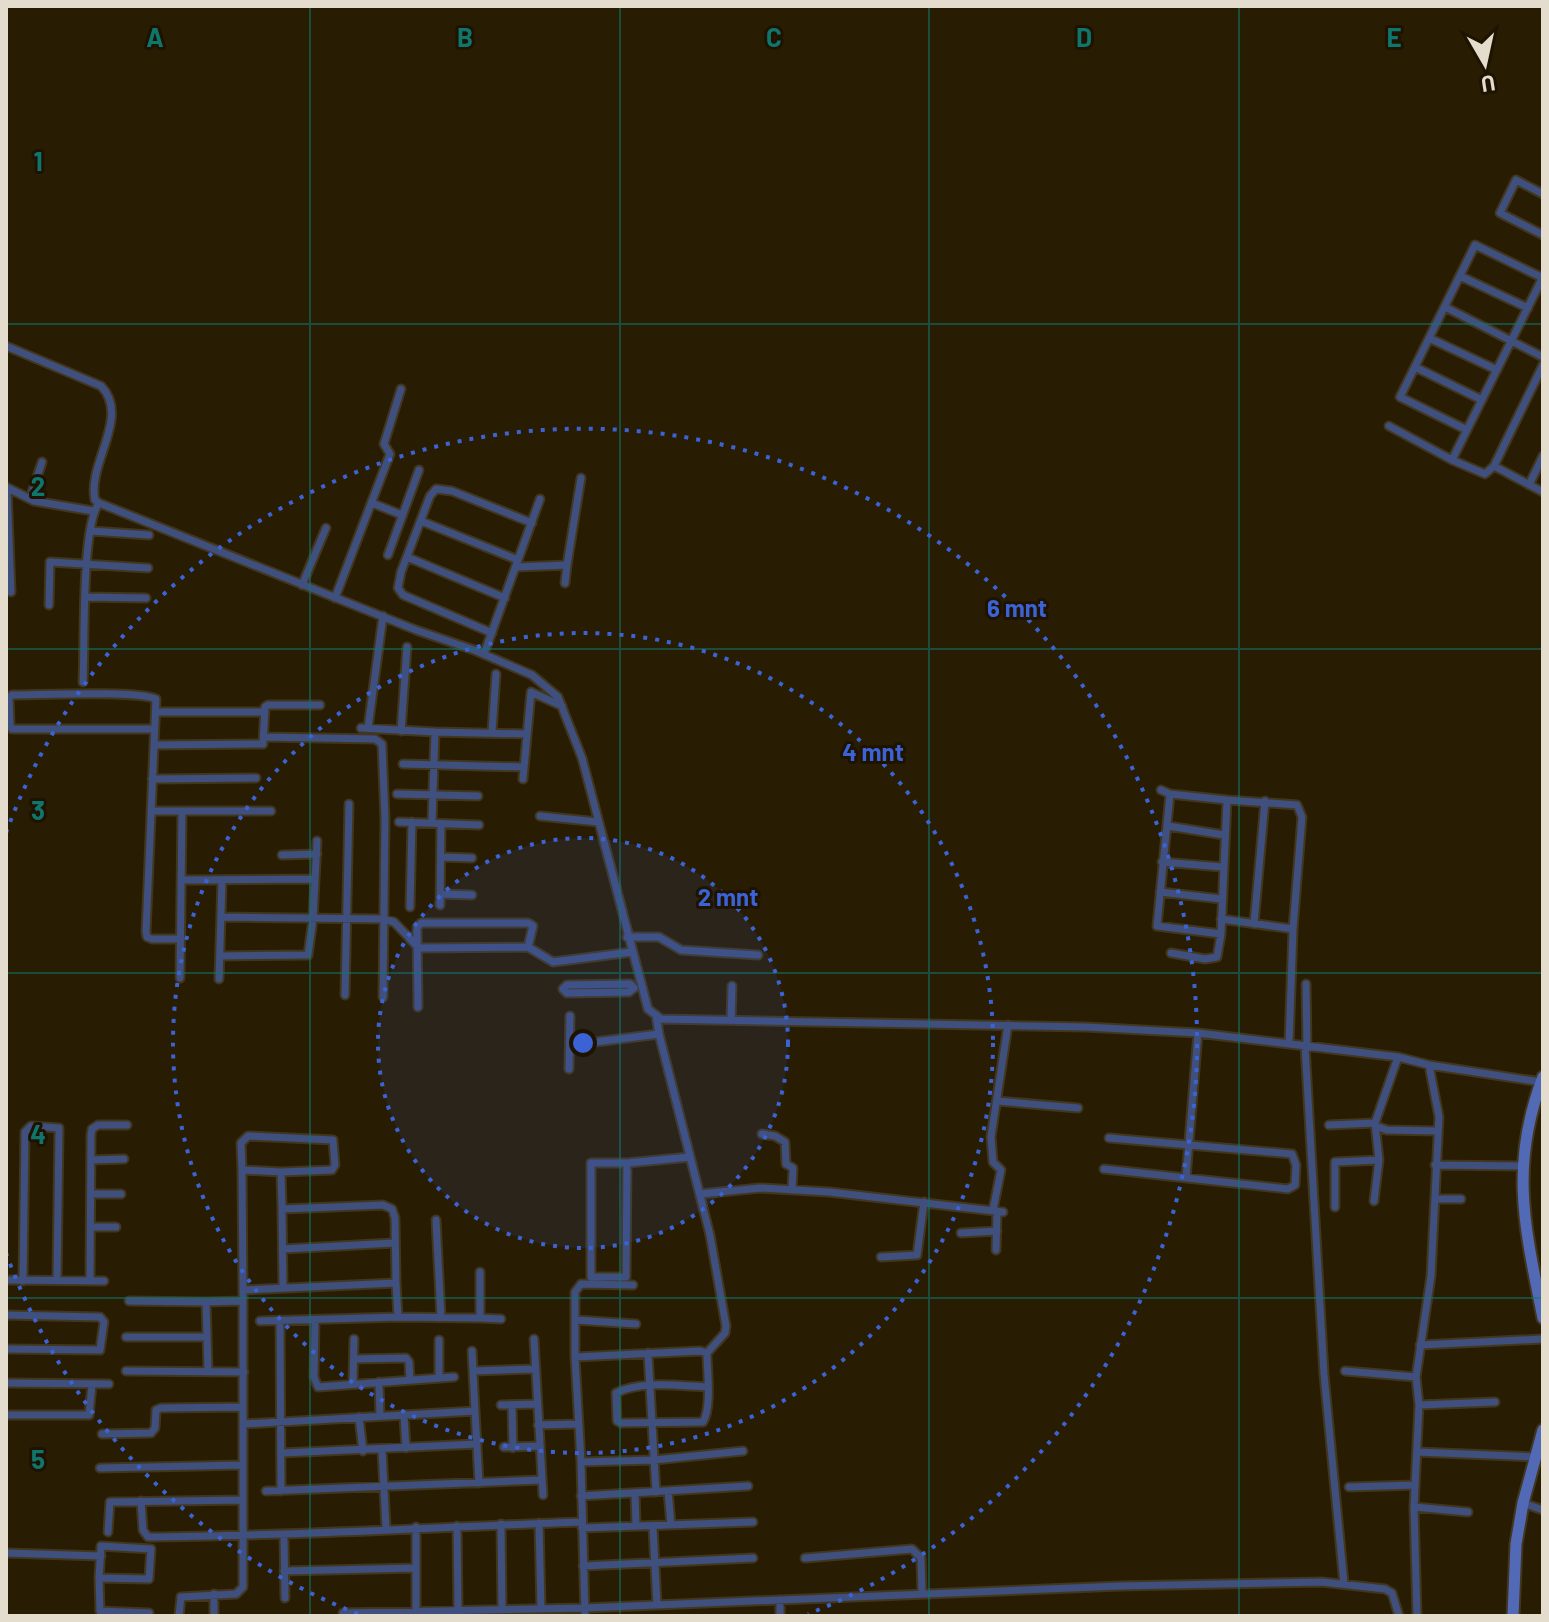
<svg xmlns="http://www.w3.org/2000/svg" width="1549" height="1622" font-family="Barlow,sans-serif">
<rect width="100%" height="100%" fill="#281c02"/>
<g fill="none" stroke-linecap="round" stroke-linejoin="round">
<!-- minor casing -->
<g stroke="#42371e" stroke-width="11">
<path id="minor" d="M1543,194L1516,180L1500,213L1543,235
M1460,276L1528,308
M1445,307L1543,357
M1429,338L1497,370
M6,346L101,386C131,417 87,463 95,500L99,503L416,630L474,650L532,675L558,697L582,758L648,1009L661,1019L1086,1027L1198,1033L1398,1057L1429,1065L1541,1082
M1415,367L1482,400
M1389,426L1452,460L1485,474L1494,466L1543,365
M1467,430L1400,397L1475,245L1543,278
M1452,460L1543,277
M1494,466L1543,492
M1529,485L1543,456
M6,487L34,501L93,511
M7,488L11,592
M30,499L42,462
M372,503L402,515
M421,521L518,560
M91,531L149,535
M388,555L419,470
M407,557L505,598
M516,567L567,565L581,478
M565,583L567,565
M302,585L326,528
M86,597L146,598
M335,598L390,454L384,444L401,389
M49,605L50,562L148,568
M492,633L403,595L398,588L401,572L430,496L436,489L452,491L532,523
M484,654L540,499
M83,682C85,647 81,527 99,503
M157,712H265
M361,728L435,732L432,822
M368,728L383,616
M154,729H12L10,725L9,698L12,695C39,695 137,690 156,699L146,932L147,937L152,939H181
M401,731L407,647
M435,732L527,734
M492,732L496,674
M265,737L375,739L382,744L385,818L383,997
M154,745L263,744L265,707L268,705H320
M403,764L524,767
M152,779L256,778
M523,779L531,692L562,706
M1161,790L1170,794L1227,800
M397,794L478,796
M1170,794L1157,926L1221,934L1227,800L1297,805L1302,817L1293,929
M151,811H271
M540,816L598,822
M399,822L479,825
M1168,826L1224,835
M282,855L317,854
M442,857L472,858
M1162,862L1222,867
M181,880L315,879
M1160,892L1221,899
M441,894L472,895
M440,905L441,824
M410,907L412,822
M221,917L383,919L394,922L419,948L528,947L553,962L632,952
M1221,919L1293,929L1289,1044
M1254,924L1265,801
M627,937H659L681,950L758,955
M1171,953L1205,959L1217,957L1221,934
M220,956L308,955L313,919L317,841
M180,978L182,811
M219,979L222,880
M630,984L634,988L629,992L567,993L563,989L567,985Z
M1306,984L1307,1048
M345,995L349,804
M418,1007L417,927L421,923H528L533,926L528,947
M656,1015L659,1034L710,1235L726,1326L725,1333L707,1353C707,1371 712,1407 703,1422L621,1423L617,1421L616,1393C641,1380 680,1386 707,1387
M731,1020L732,986
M571,1045L659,1034
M1305,1046L1324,1374L1344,1584
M569,1069L570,1016
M997,1101L1078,1108
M1329,1125L1375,1123
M1376,1126L1387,1130L1438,1131
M762,1134L775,1136L785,1142L786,1164L793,1168L792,1190
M91,1160L124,1159
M627,1163L626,1277H591V1163H627L690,1157
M1435,1165L1523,1166
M1104,1169L1288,1189L1295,1185L1296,1165L1292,1154L1109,1138
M242,1170L241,1143L248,1136L333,1140L335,1165L332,1170L281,1172
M1186,1178L1198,1033
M91,1194H121
M700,1194L760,1188L829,1192L1003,1212
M1435,1199H1461
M1374,1201L1379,1160L1375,1123L1398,1057
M1335,1207V1162L1379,1160
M993,1210L1001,1170L993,1162L991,1137L1008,1025
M436,1220L441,1317
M91,1227H116
M961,1233L997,1231
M283,1249L394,1243
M996,1250L997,1211
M881,1257L917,1255L924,1202
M480,1272V1318L501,1319
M6,1280L104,1281
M23,1281L25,1132L31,1126L59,1128L57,1280
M90,1281L91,1135L92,1129L98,1125H127
M283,1287L282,1209L383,1205L392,1209L395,1218L396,1283
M243,1290L242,1170L281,1172L282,1209
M129,1301L206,1302L208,1370
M206,1302L242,1301
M6,1315L100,1317L104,1322L100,1350L6,1349
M280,1320L281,1491
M576,1320L636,1324
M260,1321L398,1317L480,1318
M315,1321L314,1377L318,1387L454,1377
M126,1337H206
M534,1339L543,1495
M439,1340V1378
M1420,1345L1543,1339
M472,1351L475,1411
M648,1353L656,1492
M575,1357L700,1351L707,1353
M354,1359L406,1358L409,1362L410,1380
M126,1371L244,1372
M473,1371L535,1369
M1345,1371L1416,1377
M379,1382L380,1416
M6,1383L109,1384
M353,1383L354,1339
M501,1405L537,1404
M512,1405L513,1448
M1419,1405L1495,1402
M6,1415H89L92,1385
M404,1416L406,1448
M359,1417L363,1451
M243,1424L475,1411L479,1483
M538,1425L579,1424
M102,1434L151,1433L155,1428L156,1410L161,1408L243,1407
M504,1447L540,1446
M382,1449L386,1528
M1417,1452L1536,1457
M282,1453L477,1444
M581,1462L654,1460L743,1451
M100,1468L243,1465
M1349,1487L1415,1485
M266,1491L541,1480
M668,1491L671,1525
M635,1493L636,1526
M581,1496L748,1486
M141,1501L143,1530L148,1537C293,1536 437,1527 582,1522
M1523,1503L1543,1510
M1414,1507L1468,1512
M539,1523L541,1608
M501,1524L502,1609
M457,1526L458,1610
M653,1527L657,1605
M582,1528L753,1522
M108,1532L110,1502L243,1500
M284,1536L285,1598
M101,1546L151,1549L149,1579L99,1578Z
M6,1553L101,1556
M805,1558L912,1549L921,1558L922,1593
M583,1566L753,1558
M284,1571L416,1568
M99,1578L100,1611L149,1613
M214,1594V1616
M343,1613L584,1608L1120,1586L1322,1582L1385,1589L1392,1593L1399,1616
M179,1616L181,1597L236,1594L243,1587V1290L396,1283L398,1317
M416,1616V1527
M585,1616L581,1462L575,1357V1292L581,1284L633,1285
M780,1616V1600
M1417,1616L1414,1507L1419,1405L1416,1377L1431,1276L1439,1117L1429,1065"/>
</g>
<!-- secondary casing -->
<g stroke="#42371e" stroke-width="15">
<path id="secondary" d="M1543,1077C1509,1166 1525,1228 1543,1318
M1513,1616L1516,1544L1523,1503L1543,1430"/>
</g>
<!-- minor -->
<use href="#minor" stroke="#3f4f7e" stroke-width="7"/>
<!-- secondary -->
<use href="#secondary" stroke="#526ab5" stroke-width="11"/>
</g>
<!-- grid -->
<path fill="none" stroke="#0f766e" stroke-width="2" stroke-opacity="0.55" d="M310,6V1616M620,6V1616M929,6V1616M1239,6V1616M6,324H1543M6,649H1543M6,973H1543M6,1298H1543"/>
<!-- distance rings -->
<circle cx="583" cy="1043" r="205" fill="#3b63d6" fill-opacity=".12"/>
<g fill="none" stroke="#3b63d6" stroke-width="4" stroke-dasharray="4 8">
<circle cx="583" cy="1043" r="205"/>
<circle cx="583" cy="1043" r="410"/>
<path d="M358 1614A614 614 0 0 1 6 1253M6 833A614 614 0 1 1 808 1614"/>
</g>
<g font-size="26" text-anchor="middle" font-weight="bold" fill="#0f766e" stroke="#1e1300" stroke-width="6" stroke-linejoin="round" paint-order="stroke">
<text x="155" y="47">A</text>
<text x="465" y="47">B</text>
<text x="774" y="47">C</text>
<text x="1084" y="47">D</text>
<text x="1394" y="47">E</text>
<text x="38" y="171">1</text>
<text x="38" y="496">2</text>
<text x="38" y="820">3</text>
<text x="38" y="1144">4</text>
<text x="38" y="1469">5</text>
</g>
<circle cx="583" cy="1043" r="12" fill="#3b63d6" stroke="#1e1300" stroke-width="4"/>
<g font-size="24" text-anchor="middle" font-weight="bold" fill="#3b63d6" stroke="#1e1300" stroke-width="6" stroke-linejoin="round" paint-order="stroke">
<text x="1017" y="617">6 mnt</text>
<text x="873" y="761">4 mnt</text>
<text x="728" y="906">2 mnt</text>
</g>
<!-- border -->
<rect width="1549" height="1622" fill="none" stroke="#e4dccd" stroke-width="16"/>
<!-- north arrow -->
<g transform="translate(1485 64) rotate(171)" stroke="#1e1300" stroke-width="6" paint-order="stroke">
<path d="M0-6L14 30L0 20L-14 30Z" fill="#e4dccd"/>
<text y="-12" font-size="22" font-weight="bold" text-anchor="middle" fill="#e4dccd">U</text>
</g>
</svg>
